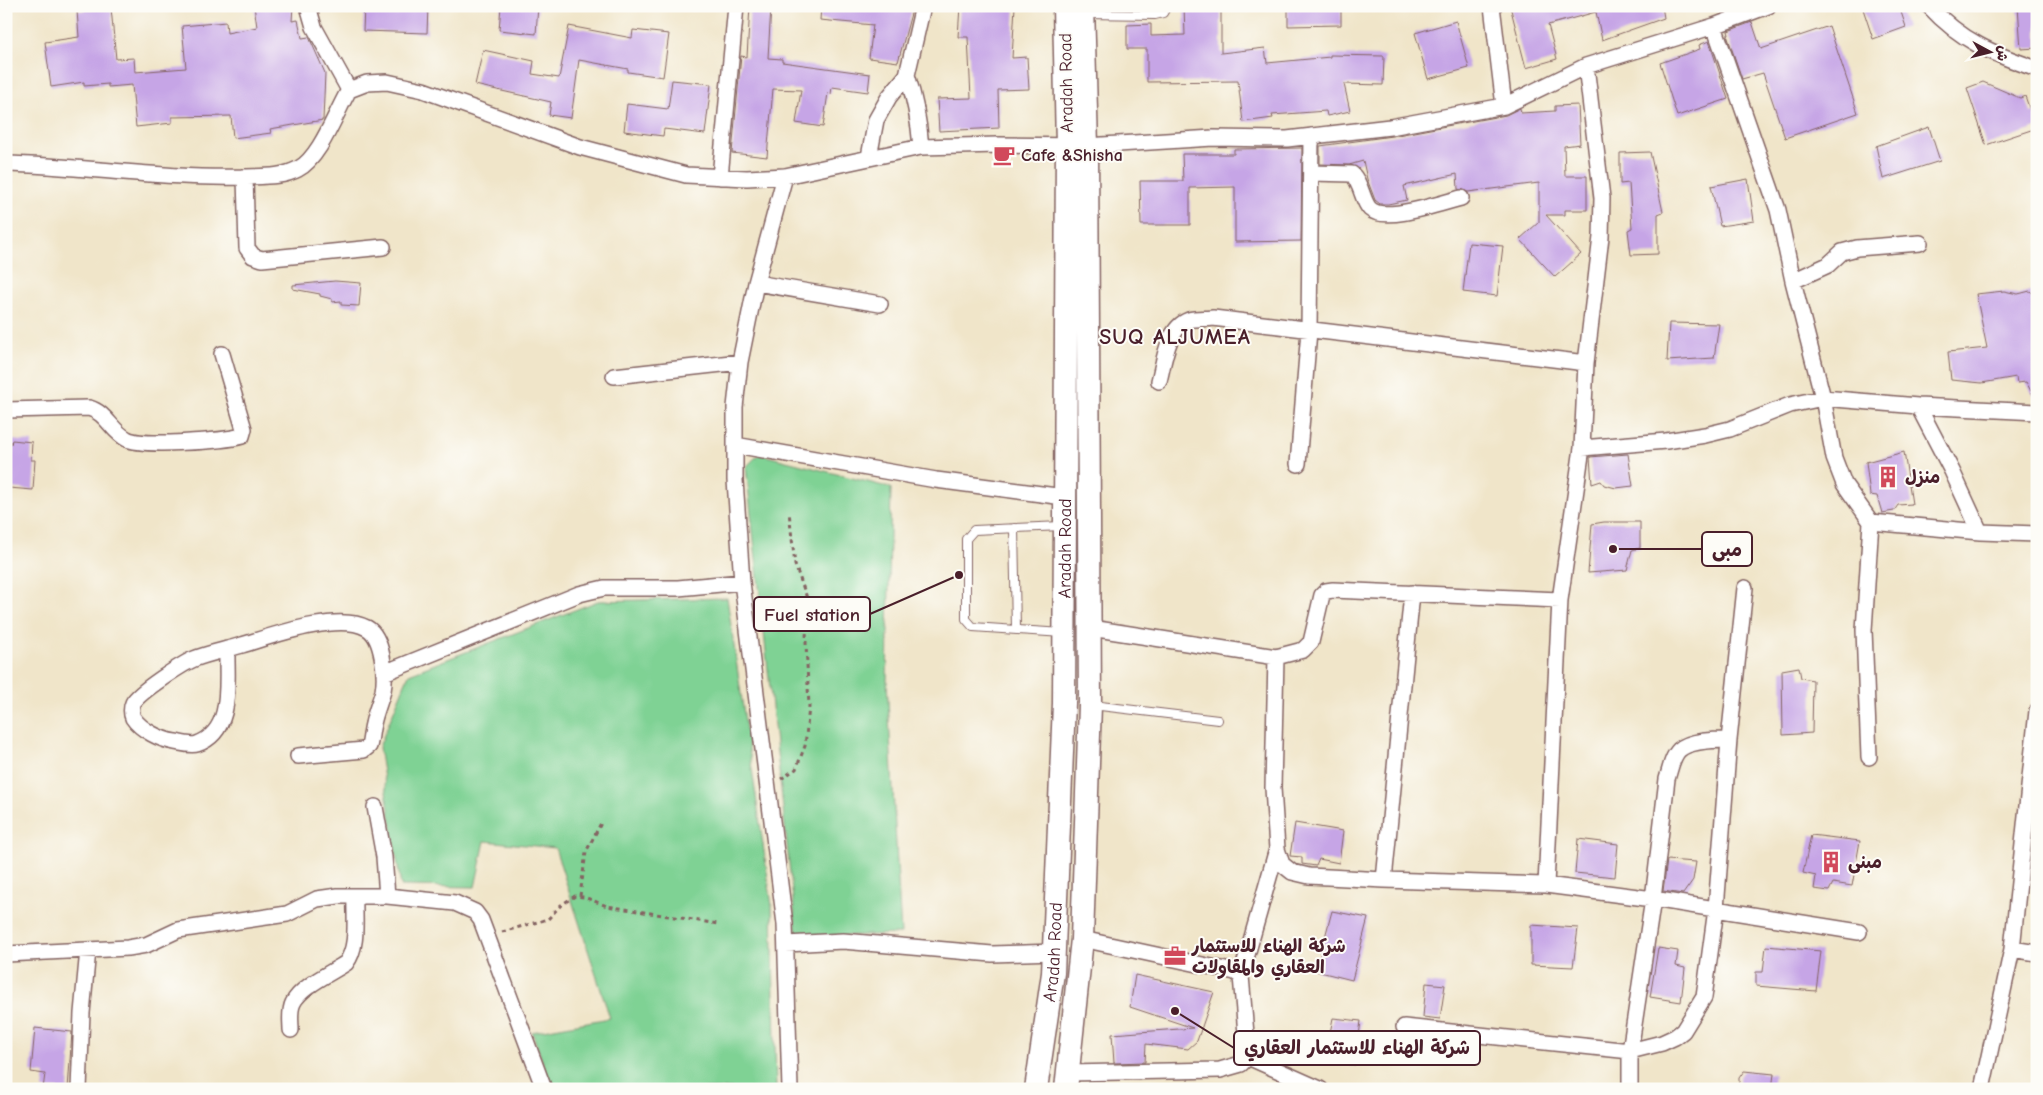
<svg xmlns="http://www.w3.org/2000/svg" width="2043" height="1095" font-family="'Comic Neue','Playpen Sans Arabic',sans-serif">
<rect width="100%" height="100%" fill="#fdfcf7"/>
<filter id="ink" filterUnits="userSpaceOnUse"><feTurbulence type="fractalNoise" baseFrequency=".02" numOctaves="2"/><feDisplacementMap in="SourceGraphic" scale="10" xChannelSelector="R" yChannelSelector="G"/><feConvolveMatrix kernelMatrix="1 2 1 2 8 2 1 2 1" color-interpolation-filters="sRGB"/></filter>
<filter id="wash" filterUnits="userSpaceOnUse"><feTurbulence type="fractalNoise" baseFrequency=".0096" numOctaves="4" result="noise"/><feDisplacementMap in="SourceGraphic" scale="20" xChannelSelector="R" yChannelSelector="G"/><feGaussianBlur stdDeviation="1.12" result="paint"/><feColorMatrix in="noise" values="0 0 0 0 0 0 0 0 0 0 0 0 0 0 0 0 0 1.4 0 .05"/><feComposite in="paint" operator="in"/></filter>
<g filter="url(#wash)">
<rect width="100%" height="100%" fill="#f0e5c9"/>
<!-- green -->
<path fill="#7fd294" stroke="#647860" d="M759,454L891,488L887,682L901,934L797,937L746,467Z
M727,598L772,906L776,1089H552L532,1032L610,1018L555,848L485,841L475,887L401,886L379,747L409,674L598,601Z"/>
<g id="blocks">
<!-- building -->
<path fill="#c6a5e6" d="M254,6H293L292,21L298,20L302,38L309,37L325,73L323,120L270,129L271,133L233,138L231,116L172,117V123L136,127L132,85L108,87V84L84,86V82L51,87L45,42L79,37L77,11L111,8L116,59L134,58L135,72L186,68L182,26L226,22L227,33L257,27Z
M364,6H428L427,33L363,31Z
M501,6H538L536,34L499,30Z
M750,6H771L768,58L782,59V62L870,74L868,92L832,87L831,94L828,93L823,127L796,123L801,90L773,89L767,157L732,153L741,56L747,57Z
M821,6H913L898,62L869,58L873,25L820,20Z
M960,6H1015L1012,58L1027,57L1029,89L998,90L999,128L939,131L937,99L971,98L968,37H958Z
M1184,6H1221V53L1265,48L1267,63L1330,57V55L1384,56L1383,85L1344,84L1350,111L1327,116L1326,111L1272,115L1273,118L1243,122L1238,81L1147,82V49H1127V25L1151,24V36L1185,35Z
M1288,6H1341V25L1288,26Z
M1510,6H1662L1664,18L1602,40L1596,12L1548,25L1557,59L1526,68Z
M1862,6H1899L1906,27L1873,39Z
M2018,6H2032V10H2037V48L2021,49Z
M1456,21L1469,68L1428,79L1415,33Z
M1752,22L1761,49L1829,26L1858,113L1785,138L1763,73L1742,79L1727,35H1729L1728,31Z
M569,26L632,38L633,30L669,34L663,77L628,72V69L579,60L571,118L549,115L551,102L475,85L483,50L534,61L532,74L559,78Z
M1709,41L1728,99L1677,116L1660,63L1700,49L1699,45Z
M672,80L711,84L705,134L664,129L663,136L624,131L627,104L668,109Z
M1983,82L2020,98L2025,96L2031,113L2037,111V128L1986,145L1967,88Z
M1578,105L1580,144L1564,146L1565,176H1587V210H1565V215H1546L1581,254L1555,277L1520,239L1539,222V183L1468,192L1458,189L1457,174L1404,186L1407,200L1388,204H1380L1375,200L1367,179L1363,161L1349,165L1320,164V146L1392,136L1506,115L1520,108L1521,113L1555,111V106Z
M1929,127L1940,161L1883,179L1876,146Z
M1302,148L1301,241L1235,242V187L1190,188V225H1141L1140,181H1183L1182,154H1234V149Z
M1650,152L1663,212L1658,214V254L1631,255L1628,230L1632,228L1629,183L1620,184V153Z
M1748,179L1754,221L1720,226L1711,186Z
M1469,243L1503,246L1497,296L1463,292Z
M335,281L361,283L359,306L341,305V301L332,302V299L320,296V294L293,289V285Z
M2004,291L2018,294L2030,291L2035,295L2037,304V402L2026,382L2017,383L2016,377L1982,383L1951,380L1948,352L1987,348L1976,294Z
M1669,323L1719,324L1714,358L1667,361Z
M12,440L32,442L31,460H35L33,490L9,488V484H6V443L11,444Z
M1904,452L1912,504L1898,505L1894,511L1882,513L1877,496L1870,495L1866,462Z
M1628,454L1633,486L1616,488L1604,485L1601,481L1592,484L1590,457Z
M1604,522H1640V548L1632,550L1627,570L1588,573L1592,524Z
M1799,667L1801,678L1813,680L1812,733L1783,735L1782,670Z
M1295,823L1343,831L1339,863L1319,859L1316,866L1302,864V857L1290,856Z
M1811,835L1860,841L1852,886L1833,883L1829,891L1814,889L1816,876L1803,873Z
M1578,839L1618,844L1615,877L1575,873Z
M1667,860L1696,862L1693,880L1683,894L1663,891Z
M1332,911L1368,918L1352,980L1316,971Z
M1531,925L1578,928L1573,967L1531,965Z
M1766,946L1821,951L1816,991L1756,986V972H1763Z
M1658,948L1678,951L1676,966L1685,968L1681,1002L1650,997Z
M1135,975L1214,992L1197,1041L1188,1049L1146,1044L1145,1062L1114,1063L1112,1034L1193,1028L1130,1007Z
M1426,983L1445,985L1440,1019L1423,1017Z
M1333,1018L1361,1021L1355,1065L1324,1063Z
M35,1028L72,1032L68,1089H43L45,1074L31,1072Z
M1744,1071L1774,1074L1772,1089H1739V1078Z"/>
</g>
</g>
<g filter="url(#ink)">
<use href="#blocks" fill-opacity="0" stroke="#846462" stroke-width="1"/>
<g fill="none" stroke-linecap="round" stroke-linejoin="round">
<!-- lane casing -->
<g stroke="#846462" stroke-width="10">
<path id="lane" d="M1085,14L1155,15L1163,13L1167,6
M1062,526L974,530L966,539V619L973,627L1063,633
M1014,528L1016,629
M1092,705L1218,720"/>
</g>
<!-- street casing -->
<g stroke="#846462" stroke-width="18">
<path id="street" d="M308,6L314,27L349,90
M1492,6L1504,106
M1929,6C1961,41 1993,54 2037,69
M1714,26L1778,210L1793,281L1823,398L1834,458L1844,484L1871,522L1864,630L1869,757
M907,75C915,99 919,122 921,147
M869,157L876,120L889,97L907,75L923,6
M6,164C85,166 163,179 242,177C260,176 281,178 298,169C320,158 336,112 349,90L367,83L387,82L423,90L580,147L686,175L747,178L785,176L921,147L998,145L1087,146L1213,138L1287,139L1390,127L1504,106L1586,66L1714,26L1768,6
M1311,173L1352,174C1362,184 1362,201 1370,209C1385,223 1441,203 1461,198
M785,176L756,283L740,362L735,407V480L742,582L785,924L790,1089
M245,177L247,248L253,256L262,259L383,247
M720,177L736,6
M1793,281L1828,265L1842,252L1857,248L1920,243
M756,283L880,304
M614,376L740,362
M1159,381C1164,362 1167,328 1189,320C1196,318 1206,319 1213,318L1586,363
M1918,406L1952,471L1980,532
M6,410L89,408C107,413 111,431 127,439C142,447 224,441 242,436L244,429L222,354
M735,445L936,480L1064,497
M1582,448L1666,441L1705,435L1730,429L1790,405L1823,398L1918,406L2037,412
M1298,464L1309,331L1311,136
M1871,522L1980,532L2037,534
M1091,628L1276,657L1303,650L1311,642L1322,595L1326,591L1333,590L1560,600
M227,649C226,680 235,731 197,744C191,746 181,743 175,742C161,740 141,730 133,718C131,714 131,707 133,703C139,692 182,664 194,659C209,653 226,650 242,645C272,636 338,612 367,628C383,637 386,675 383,691C380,702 375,713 373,724C371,731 371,739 369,746L364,750L298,756
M1276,657L1273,788L1277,849L1282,864L1292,872L1309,876L1384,880L1546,885L1653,899L1667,779C1670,770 1672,757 1679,750C1690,740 1715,740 1729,740L1745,588
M384,673L579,594L604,588H678L742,582
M375,807L384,857L387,896
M1384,880L1412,593
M1546,885L1560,600L1582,448L1586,363L1601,237L1602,198L1586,66
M1082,939L1235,972L1241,976L1248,1057L1320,1089
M786,944L843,941L992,954L1054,952
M2012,949L2037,953
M6,954L128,948L146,945L178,930L287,914L317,899L338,896H387L455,903L475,912L481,920L544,1089
M1241,976L1277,849
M1404,1027L1630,1051L1662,1043L1675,1037L1683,1031L1704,997L1716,909L1729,740
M291,1030C291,1022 289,1011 293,1003C300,987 331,973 346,963C359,947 354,917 355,896
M1068,1073L1220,1070L1241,1064L1248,1057
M79,1089L82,1013L88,950
M1630,1089V1051L1653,899L1859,932
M1982,1089L2012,949L2037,711"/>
</g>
<!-- primary casing -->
<g stroke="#846462" stroke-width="25">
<g id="primary">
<path id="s1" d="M1036,1089L1053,973L1064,703L1067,146L1064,6"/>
<path d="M1066,1089L1082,939L1090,705L1087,146L1083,6"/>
</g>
</g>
<!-- path -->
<path stroke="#846462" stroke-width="3" stroke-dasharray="4 4" stroke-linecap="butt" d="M781,779L796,769L805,746L809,707L806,643L807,598L795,565L789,512
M580,896L586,852L601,823
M502,932L548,919L561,905L575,896L584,897L607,906L718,924"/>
<!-- lane -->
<use href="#lane" stroke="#fff" stroke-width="8"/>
<!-- street -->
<use href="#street" stroke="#fff" stroke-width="15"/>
<!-- primary -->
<use href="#primary" stroke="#fff" stroke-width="22"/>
</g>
</g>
<!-- icons -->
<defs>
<g id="cafe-bare" transform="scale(1.725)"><path d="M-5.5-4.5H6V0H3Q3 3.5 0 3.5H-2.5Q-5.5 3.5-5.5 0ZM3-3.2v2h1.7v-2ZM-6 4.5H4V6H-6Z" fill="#d1495b" stroke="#fdfcf7" stroke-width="2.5" paint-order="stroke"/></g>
<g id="building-bare" transform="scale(1.725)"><path d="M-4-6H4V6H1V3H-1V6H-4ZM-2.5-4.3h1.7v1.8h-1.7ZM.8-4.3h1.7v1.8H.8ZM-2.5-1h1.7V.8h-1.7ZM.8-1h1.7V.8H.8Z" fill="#d1495b" stroke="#fdfcf7" stroke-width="2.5" paint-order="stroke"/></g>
<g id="office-bare" transform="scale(1.725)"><path d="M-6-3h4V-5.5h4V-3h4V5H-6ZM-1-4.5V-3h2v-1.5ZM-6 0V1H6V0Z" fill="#d1495b" stroke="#fdfcf7" stroke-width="2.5" paint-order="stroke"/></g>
</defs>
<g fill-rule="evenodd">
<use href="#cafe-bare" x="1004" y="155"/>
<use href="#building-bare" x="1888" y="477"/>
<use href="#building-bare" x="1831" y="862"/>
<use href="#office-bare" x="1175" y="956"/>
</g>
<g text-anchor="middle" stroke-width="4" stroke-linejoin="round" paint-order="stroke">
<!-- street labels -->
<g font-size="18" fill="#4a1f2b" stroke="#fdfcf7">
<text transform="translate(1066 83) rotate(-91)" y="6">Aradah Road</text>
<text dy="6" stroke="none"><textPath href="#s1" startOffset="542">Aradah Road</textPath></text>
<text dy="6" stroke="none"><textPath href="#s1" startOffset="138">Aradah Road</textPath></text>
</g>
<!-- poi labels -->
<g font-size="18" font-weight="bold" fill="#4a1f2b" stroke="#fdfcf7" text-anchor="start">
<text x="1021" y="161">Cafe &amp;Shisha</text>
<text x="1905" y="483">منزل</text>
<text x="1848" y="868">مبنى</text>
<text x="1192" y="952">شركة الهناء للاستثمار<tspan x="1192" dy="21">العقاري والمقاولات</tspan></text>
</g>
<!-- district labels -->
<g font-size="22" font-weight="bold" letter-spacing="1" fill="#4a1f2b" stroke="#fdfcf7">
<text x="1175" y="344">SUQ ALJUMEA</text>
</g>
</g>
<!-- callouts -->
<path fill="none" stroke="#4a1f2b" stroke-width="2" d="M1613 549L1702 549M959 575L870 614M1175 1011L1234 1048"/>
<g fill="#4a1f2b" stroke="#fdfcf7" stroke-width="2">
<circle cx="1613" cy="549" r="5"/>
<circle cx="959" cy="575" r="5"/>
<circle cx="1175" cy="1011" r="5"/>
</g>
<g fill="#fdfcf7" stroke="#4a1f2b" stroke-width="2">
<rect x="1702" y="532" width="50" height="34" rx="5"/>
<rect x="754" y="597" width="116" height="34" rx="5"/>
<rect x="1234" y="1031" width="246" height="34" rx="5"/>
</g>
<g font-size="19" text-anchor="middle" font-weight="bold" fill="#4a1f2b">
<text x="1727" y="556">مبى</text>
<text x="812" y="621">Fuel station</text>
<text x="1357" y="1054">شركة الهناء للاستثمار العقاري</text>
</g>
<!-- margin -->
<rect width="2043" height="1095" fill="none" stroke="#fdfcf7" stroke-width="25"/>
<!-- north arrow -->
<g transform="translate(1990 52) rotate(97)" stroke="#fdfcf7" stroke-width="4" paint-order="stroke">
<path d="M0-4L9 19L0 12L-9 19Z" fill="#4a1f2b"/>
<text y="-8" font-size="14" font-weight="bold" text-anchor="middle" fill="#4a1f2b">ش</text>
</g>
</svg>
